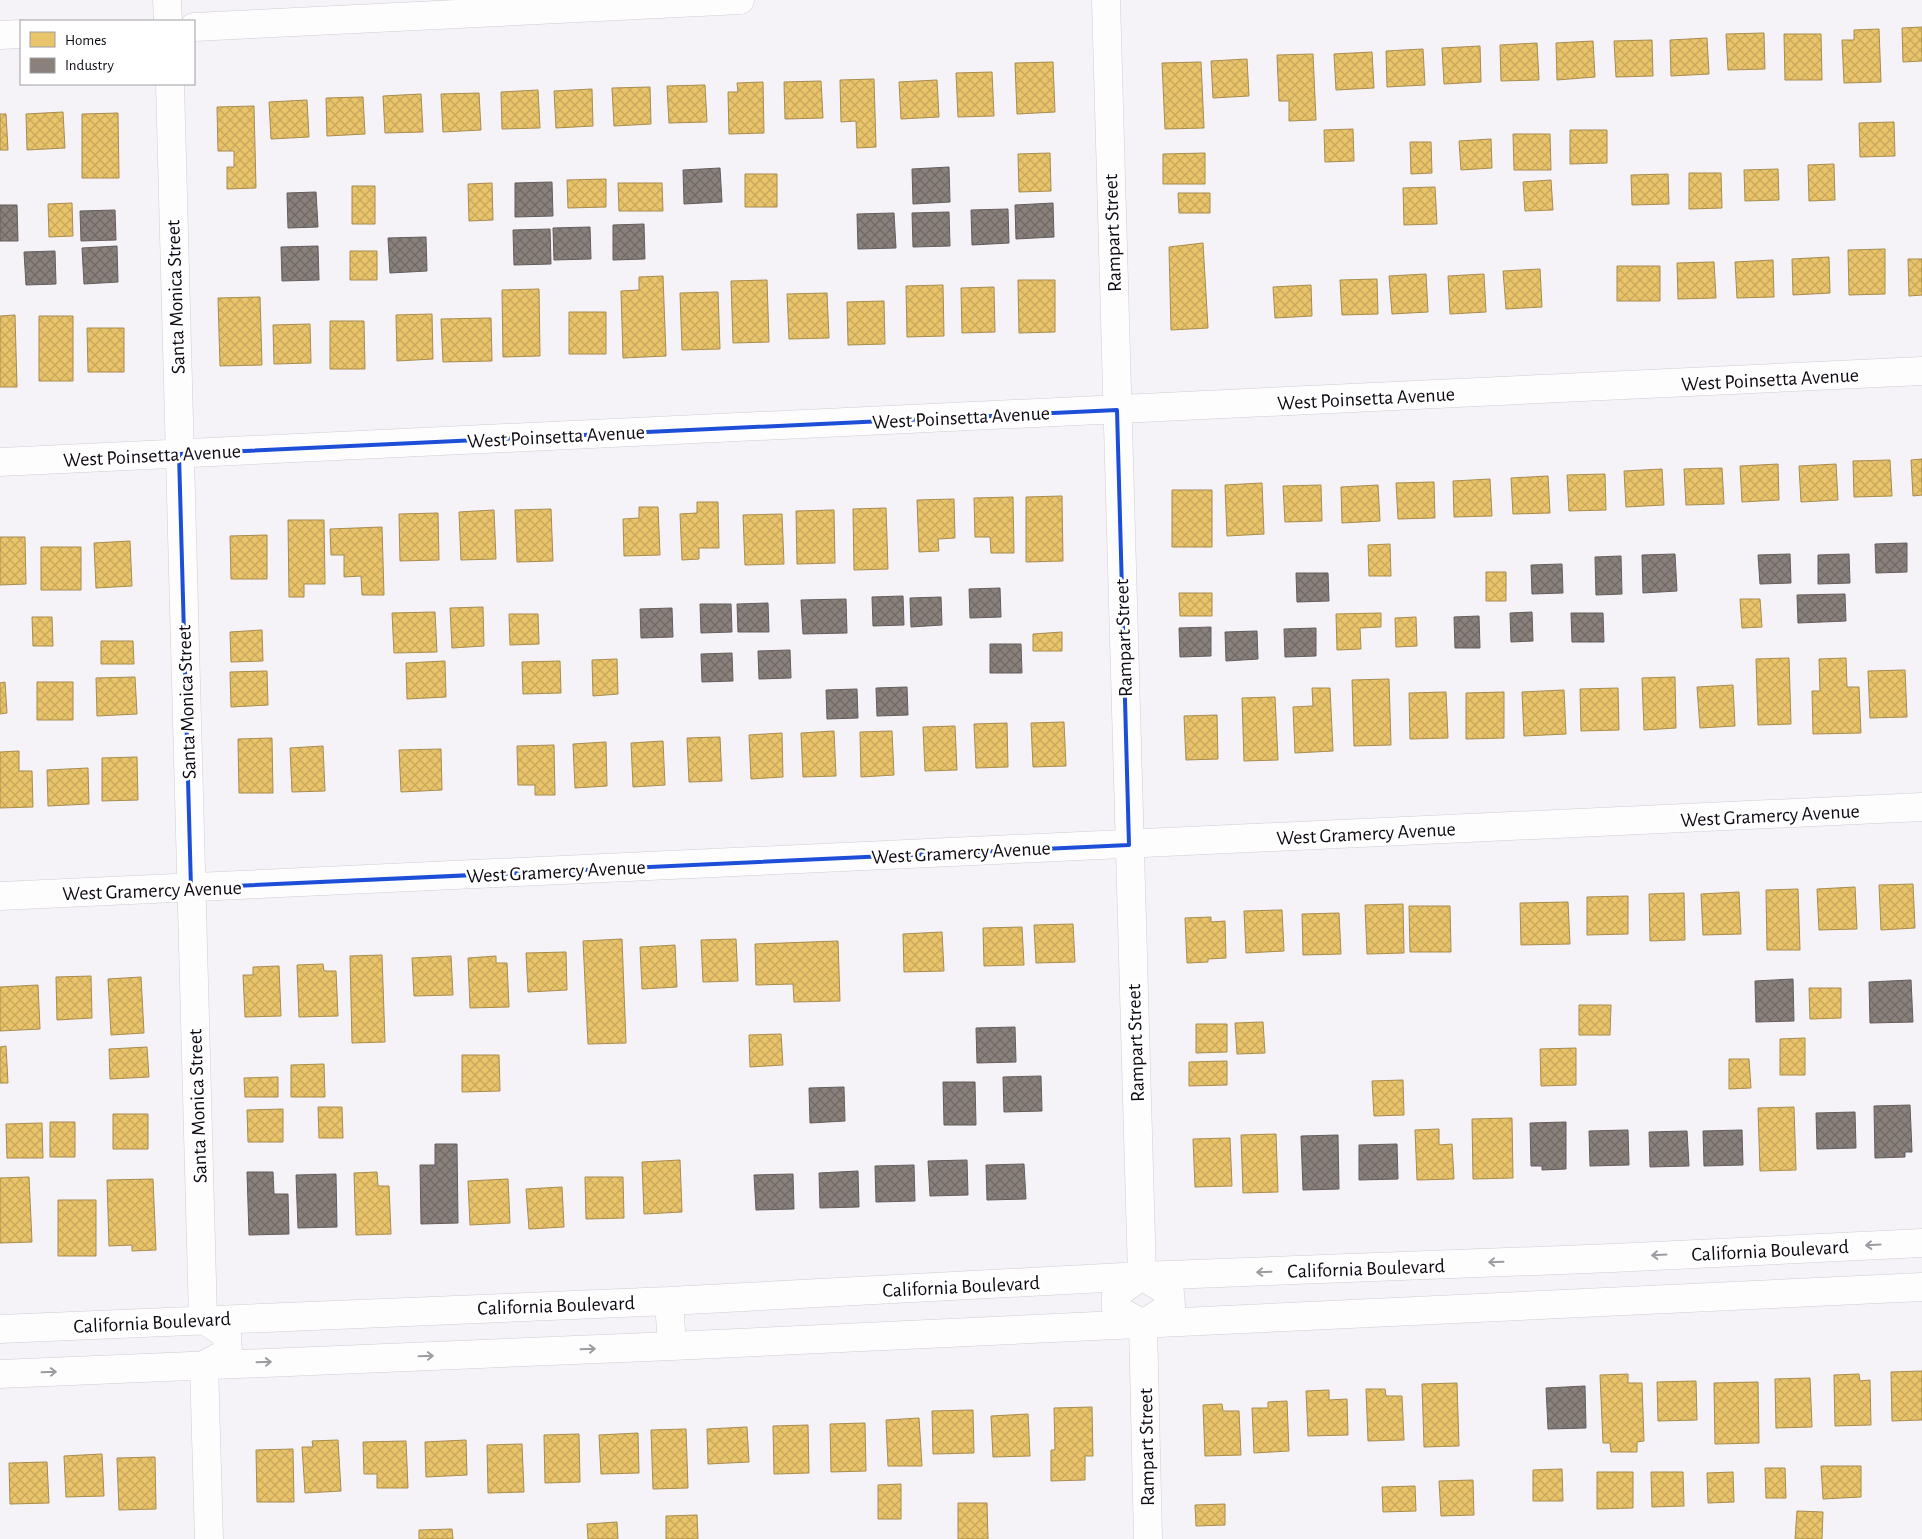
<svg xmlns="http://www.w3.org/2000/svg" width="1922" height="1539" font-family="'Alegreya Sans',sans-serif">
<defs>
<pattern id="homes-cross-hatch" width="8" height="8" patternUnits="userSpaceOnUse" patternTransform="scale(1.25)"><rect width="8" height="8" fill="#e9c46a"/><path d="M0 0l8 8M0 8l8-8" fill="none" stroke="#c7a75b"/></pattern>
<pattern id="industry-cross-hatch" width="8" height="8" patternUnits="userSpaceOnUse" patternTransform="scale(1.25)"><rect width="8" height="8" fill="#8a817c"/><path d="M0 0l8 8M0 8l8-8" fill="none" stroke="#6f6864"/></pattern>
</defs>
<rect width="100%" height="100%" fill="#f5f2f8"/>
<!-- homes -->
<path fill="url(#homes-cross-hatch)" stroke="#a88c50" d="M1922,27V61L1903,62L1902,28Z
M1879,29L1881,82L1844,83L1842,40H1854V30Z
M1764,33L1765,69L1728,70L1726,34Z
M1784,34H1821L1822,80H1785Z
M1707,38L1709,74L1671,76L1670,40Z
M1652,40L1653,76L1616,77L1614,41Z
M1593,41L1595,77L1557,80L1556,43Z
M1537,43L1539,80L1501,81L1500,45Z
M1480,46L1481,82L1444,84L1442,48Z
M1423,49L1425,85L1387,87L1386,51Z
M1372,52L1374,88L1336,90L1334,54Z
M1313,54L1316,120L1289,121V101H1279L1277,55Z
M1247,59L1249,96L1213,98L1211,61Z
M1053,62L1055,112L1017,114L1015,63Z
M1201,62L1204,128L1165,129L1162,63Z
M992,72L994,116L958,117L956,73Z
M874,79L876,147L857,148L856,121L841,122L840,80Z
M937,80L939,117L901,119L899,82Z
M821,81L823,118L785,119L784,82Z
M763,82L764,133L729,134L728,92H738L737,83Z
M705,85L707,122L669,123L667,86Z
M650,87L651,124L614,126L612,88Z
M592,89L593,126L556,128L554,91Z
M538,90L540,128L502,129L501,92Z
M479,93L481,130L443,132L441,94Z
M421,94L423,132L385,133L383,96Z
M363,97L365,134L327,136L326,98Z
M307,100L309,137L271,139L269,102Z
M254,106L256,188L227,189V167H234V151H218L217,107Z
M63,112L65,148L27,150L26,114Z
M118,113L119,178H82V114Z
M0,114H6L8,150H0Z
M1894,122L1895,156L1860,157L1859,123Z
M1353,129L1354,161L1325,162L1324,130Z
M1570,130H1607V163L1570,164Z
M1513,134H1550L1551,170H1514Z
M1491,139L1492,168L1461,170L1459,141Z
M1410,142H1431L1432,173L1411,174Z
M1050,153L1051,191L1019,192L1018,154Z
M1205,153V184H1163V154Z
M1834,164L1835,200L1809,201L1808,165Z
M1778,169L1779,200L1745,201L1744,170Z
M1689,173H1721L1722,208L1689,209Z
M745,174H777V207H745Z
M1668,174L1669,204L1632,205L1631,175Z
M606,179V207L568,208L567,180Z
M1551,180L1553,210L1525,211L1523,182Z
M492,183L493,220L469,221L468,184Z
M618,183H662L663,211H619Z
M352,186H375V224H352Z
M1435,187L1437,224L1404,225L1403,188Z
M1178,193H1210V213H1179Z
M72,203L73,236L49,237L48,204Z
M1203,243L1208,328L1171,330L1169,247Z
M1885,249V294L1849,295L1848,250Z
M350,251H377V280H350Z
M1829,257L1830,293L1793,295L1792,259Z
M1908,259H1922V295L1909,296Z
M1773,260L1774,297L1737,298L1735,262Z
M1714,262L1716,298L1678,299L1677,263Z
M1617,266H1660V301H1617Z
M1540,269L1542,307L1506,309L1503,271Z
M1426,274L1428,312L1392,314L1389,276Z
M1484,274L1486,312L1450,314L1448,276Z
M663,276L666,356L623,358L621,291L639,290V277Z
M1377,279L1378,314L1342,315L1340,280Z
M767,280L769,342L733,343L731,281Z
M1018,280H1055V332L1019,333Z
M943,285L944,336L907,337L906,286Z
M1311,285L1312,316L1275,318L1273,287Z
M994,287L995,332L962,333L961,288Z
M539,289L540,356L503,357L502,290Z
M718,292L720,349L682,350L680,293Z
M827,293L829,338L789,339L787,294Z
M260,297L262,365L220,366L218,298Z
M884,301L885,344L848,345L847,302Z
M569,312H606V354H569Z
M432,314L433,359L397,361L396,315Z
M15,315L17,387H0V316Z
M39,316H73V381H39Z
M491,318L492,361L443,362L441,319Z
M330,321H364L365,369H330Z
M310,324L311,363L274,364L273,325Z
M87,328H124V372H88Z
M1922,459V495L1913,496L1911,460Z
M1890,460L1892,496L1854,497L1853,461Z
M1778,464L1779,500L1742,502L1740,466Z
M1836,464L1838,500L1801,502L1799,466Z
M1722,468L1724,504L1686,505L1684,469Z
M1662,469L1664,505L1626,507L1624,471Z
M1605,474L1606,510L1569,511L1567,475Z
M1548,476L1550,513L1513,514L1511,478Z
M1490,479L1492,516L1454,517L1453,481Z
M1434,482L1435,518L1398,519L1396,483Z
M1262,483L1264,534L1227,536L1225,485Z
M1321,485L1322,521L1285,522L1283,486Z
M1378,485L1380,521L1342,523L1341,487Z
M1172,490H1212V547H1172Z
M1062,496L1063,561L1026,562V497Z
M1013,497L1014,553H991L990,537H975L974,498Z
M954,499L955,538L938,539L939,551L919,552L917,500Z
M697,502H718L719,548H699V559L682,560L680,514L697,513Z
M639,507H658L660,555L624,556L623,519L639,518Z
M886,508L888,569L854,570L853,509Z
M551,509L553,561L517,562L515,510Z
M494,510L496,559L461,560L459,512Z
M834,510L835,563L797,564L796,511Z
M438,513L439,560L400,561L399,514Z
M782,514L784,564L745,565L743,515Z
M288,520H324L325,584H304V597H289Z
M382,527L384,595H362L361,576L344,577V555H331L330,529Z
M267,535V579H231L230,536Z
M0,537H25L26,584L0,585Z
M130,541L132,586L96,588L94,543Z
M1390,544L1391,576H1369L1368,545Z
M41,547H81V590H41Z
M1486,572H1506V601H1486Z
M1179,593H1212V616H1180Z
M1740,599H1760L1762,627L1742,628Z
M483,607L484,646L452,648L450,608Z
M435,612L437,652L394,653L392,613Z
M1381,613V627L1360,628L1361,649L1337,650L1336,614Z
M509,614H538L539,644L510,645Z
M32,617H52L53,646H33Z
M1416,617L1417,646L1396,647L1395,618Z
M262,630L263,661L231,662L230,632Z
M1062,632V651H1033V634Z
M101,641H133L134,664H101Z
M1789,658L1791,724L1758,725L1756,659Z
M1846,658L1847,687H1859L1861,733L1813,734L1812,691H1820L1819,659Z
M617,659L618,694L593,696L592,660Z
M445,661L446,697L407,699L406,663Z
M560,661L561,693L523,694L522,662Z
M1905,670L1907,717L1870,718L1868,671Z
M267,671L268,705L231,707L230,672Z
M135,677L137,714L97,716L96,678Z
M1675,677L1676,728L1644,730L1642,678Z
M1389,679L1391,745L1354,746L1352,680Z
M5,682L7,713L0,714V683Z
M37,682H73V720H37Z
M1733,685L1735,726L1700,728L1697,687Z
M1312,688H1330L1333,751L1295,753L1293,707L1313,706Z
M1618,688L1619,730L1581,731L1580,689Z
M1564,690L1566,734L1524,736L1522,692Z
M1446,692L1448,738L1410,739L1409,693Z
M1504,692V738L1466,739V693Z
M1275,697L1278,760L1244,761L1242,698Z
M1217,715L1218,759L1186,760L1184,716Z
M1064,722L1066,766L1033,767L1031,723Z
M1007,723L1008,767L976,768L974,724Z
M955,726L957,770L925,771L923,727Z
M834,731L836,776L803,777L801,733Z
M892,731L894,775L861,777L860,732Z
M782,733L783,777L751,779L749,735Z
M720,737L722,781L689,782L687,738Z
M272,738L273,793H239L238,739Z
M663,741L665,785L633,787L631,743Z
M606,742L607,786L575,788L573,744Z
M554,745L555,795H535V785H518L517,746Z
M323,746L325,791L292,792L290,748Z
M441,749L442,790L401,792L399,750Z
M19,751V771H32L33,807L0,808V752Z
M137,757L138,800L102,801V758Z
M88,768L89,804L48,806L47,770Z
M1913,884L1915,928L1881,930L1879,885Z
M1855,887L1857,929L1819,930L1817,889Z
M1798,889L1800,950H1767L1766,890Z
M1739,892L1741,934L1703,935L1701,894Z
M1684,893L1685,940L1650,941L1649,894Z
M1628,896V934L1587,935V897Z
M1568,902L1570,944L1521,945L1520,903Z
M1403,904L1404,953L1367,954L1365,905Z
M1409,906H1450L1451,952H1410Z
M1282,910L1284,951L1246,953L1244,911Z
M1339,913L1341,954L1303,955L1302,914Z
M1211,917V922L1225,921L1226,958L1208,959V962L1187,963L1185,918Z
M1073,924L1075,962L1036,963L1034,925Z
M1022,927L1024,965L984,966L983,928Z
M942,932L944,971L904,972L903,934Z
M622,939L626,1043L588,1044L583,941Z
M736,939L738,981L703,982L701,940Z
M838,941L840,1001L794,1002L793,984L756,985L755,944Z
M675,945L677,987L642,989L640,947Z
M566,952L567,990L528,992L526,953Z
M382,955L385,1042L352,1043L350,956Z
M451,956L453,995L414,996L412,958Z
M496,956V963H507L509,1007L470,1008L468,958Z
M323,964L324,971H336L338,1016L299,1017L297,965Z
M279,966L281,1016L245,1017L243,975H253V967Z
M91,976L92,1018L57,1020L56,977Z
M141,977L144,1033L111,1035L108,979Z
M38,985L40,1029L0,1031V987Z
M1809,988H1841V1018L1810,1019Z
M1579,1005H1611L1610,1035H1579Z
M1263,1022L1265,1053L1237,1054L1235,1023Z
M1196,1024H1227V1052L1196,1053Z
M781,1034L783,1065L750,1067L749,1035Z
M1805,1038V1075H1780V1039Z
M6,1046L8,1083H0V1047Z
M147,1047L149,1077L110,1079L109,1049Z
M1576,1048V1085L1541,1086L1540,1049Z
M462,1055H499L500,1091L462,1092Z
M1729,1059H1749L1751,1088L1729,1089Z
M1227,1061V1085L1189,1086V1062Z
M324,1064L325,1097H291V1065Z
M278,1077V1097H245L244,1078Z
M1403,1080L1404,1115L1374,1116L1372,1081Z
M318,1107H342L343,1138H319Z
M1794,1107L1796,1170L1760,1171L1758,1108Z
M283,1109V1142H248L247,1110Z
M113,1114H148V1149H113Z
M1512,1118L1513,1178L1473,1179L1472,1119Z
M50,1122H75V1157H50Z
M42,1123L43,1158H7L6,1124Z
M1439,1129V1145L1452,1144L1454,1179L1417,1180L1415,1130Z
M1276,1134L1278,1192L1243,1193L1241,1135Z
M1230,1138L1232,1186L1195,1187L1193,1139Z
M680,1160L682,1212L644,1214L642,1162Z
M377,1172L378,1186H389L391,1234L356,1235L354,1173Z
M29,1177L32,1242L0,1243V1178Z
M585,1177H623L624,1218L586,1219Z
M153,1179L156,1250L132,1251V1245L109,1246L107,1180Z
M508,1179L510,1223L470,1225L468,1181Z
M562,1187L564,1227L529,1229L526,1189Z
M58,1200H96V1256H58Z
M1922,1371V1420L1892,1421L1891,1372Z
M1628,1374V1383H1642L1644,1441L1637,1442V1452H1611L1610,1443H1603L1600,1375Z
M1859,1374L1860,1381L1870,1380L1871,1425L1835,1426L1834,1375Z
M1810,1378L1812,1427L1776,1428L1775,1379Z
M1696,1381L1697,1420L1658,1421L1657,1382Z
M1758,1382L1759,1443L1715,1444L1714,1383Z
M1457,1383L1459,1446L1424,1447L1422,1384Z
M1366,1389H1385L1386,1396H1402L1404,1440L1368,1441Z
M1329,1390V1400L1347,1399L1348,1435L1308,1436L1306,1391Z
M1287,1401L1289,1451L1254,1453L1252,1408H1268V1402Z
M1222,1404L1223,1411H1239L1241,1455L1205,1456L1203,1405Z
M1092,1407L1093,1456H1085V1480L1051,1481V1450H1055L1054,1408Z
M973,1410L974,1453L933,1454L932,1411Z
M1028,1414L1030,1456L993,1457L991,1416Z
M919,1418L922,1466H888L886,1420Z
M865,1423L866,1471L831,1472L830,1424Z
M808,1425L809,1473L774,1474L773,1426Z
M747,1427L749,1462L708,1464L707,1429Z
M686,1429L688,1488L653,1489L651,1430Z
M638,1433L639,1473L601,1474L599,1435Z
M579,1434L580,1482L545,1483L544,1435Z
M338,1440L341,1491L305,1493L302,1447H313L312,1441Z
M466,1440L467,1475L426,1477L425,1442Z
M406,1441L408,1488H377V1474H364L363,1442Z
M522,1444L524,1492L488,1493L487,1445Z
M293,1449L294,1502H257L256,1450Z
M102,1454L104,1496L66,1497L64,1456Z
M155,1457L156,1509L119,1510L117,1458Z
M47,1462L49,1503L10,1504L9,1463Z
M1821,1466H1861V1497L1823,1499Z
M1765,1468H1785L1786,1498H1766Z
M1562,1469L1563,1501H1533V1470Z
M1597,1472H1633V1508L1597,1509Z
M1651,1472H1683L1684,1506L1652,1507Z
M1733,1472L1734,1502L1708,1503L1707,1473Z
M1473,1480L1474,1515L1441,1516L1439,1481Z
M901,1484V1519H878V1485Z
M1415,1486L1416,1511L1383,1512L1382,1487Z
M958,1503H987L988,1539H958Z
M1225,1504V1525L1196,1526L1195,1505Z
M1797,1511L1823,1512L1822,1539H1795Z
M697,1515L698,1539H666V1516Z
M617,1522L618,1539H588L587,1524Z
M452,1529L453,1539H419V1530Z"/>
<!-- industry -->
<path fill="url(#industry-cross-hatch)" stroke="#655d5c" d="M949,167L950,202L913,204L912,169Z
M720,168L722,202L684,204L683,170Z
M552,182L553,216L515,217V183Z
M316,192L318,227L288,228L287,193Z
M1053,203L1054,237L1016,239L1015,205Z
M0,205H17L18,241H0Z
M1008,209L1009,243L972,245L971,210Z
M115,210L116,240L81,241L80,211Z
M949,212L950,246L913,247L912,213Z
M894,213L896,248L858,249L857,214Z
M644,224L645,259L613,260V225Z
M590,227L591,259L554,260L553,228Z
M550,229L551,264L514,265L513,230Z
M426,237L427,271L390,273L388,238Z
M117,246L118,282L84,284L82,248Z
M318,246L319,280L282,281L281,247Z
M55,251L56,284L26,285L24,252Z
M1907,543V572L1876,573L1875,544Z
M1675,554L1677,591L1643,593L1642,555Z
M1790,554L1791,583L1760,584L1758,555Z
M1849,554L1850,583L1818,584V555Z
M1621,556L1622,594L1596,595L1595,557Z
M1562,564L1563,593L1532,594L1531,565Z
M1296,573H1328L1329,601L1297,602Z
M1000,588L1001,617L970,618L969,589Z
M1845,594L1846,621L1798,623L1797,595Z
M903,596L904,625L873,626L872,597Z
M941,597L942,625L911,627L910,598Z
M846,599L847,633L803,634L801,600Z
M768,603L769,632H738L737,604Z
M700,604H731L732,632L701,633Z
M672,608L673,637L641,638L640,609Z
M1532,612L1533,641L1511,642L1510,613Z
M1571,613H1603L1604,642H1572Z
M1479,616L1480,648H1455L1454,617Z
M1211,627V656L1180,657L1179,628Z
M1316,628V656L1285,657L1284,629Z
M1257,631L1258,659L1226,661L1225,632Z
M990,644H1021L1022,673H990Z
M790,650L791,678L759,679L758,651Z
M732,653L733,681L702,682L701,654Z
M907,687L908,715L877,716L876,688Z
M857,689L858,718L827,719L826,690Z
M1793,979L1794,1021L1756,1022L1755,981Z
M1911,980L1913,1022L1870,1023L1869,982Z
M1015,1027L1016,1062L977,1063L976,1028Z
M1041,1076L1042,1111L1004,1112L1003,1077Z
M943,1082H975L976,1125H944Z
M844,1087L845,1121L810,1123L809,1088Z
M1910,1105L1912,1152H1905V1157L1875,1158L1874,1106Z
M1855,1112L1856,1148L1817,1149L1816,1113Z
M1566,1122V1169L1542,1170V1166H1531L1530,1123Z
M1628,1130L1629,1165L1590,1166L1589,1131Z
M1742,1130L1743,1165L1704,1166L1703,1131Z
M1687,1131L1689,1166L1650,1167L1649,1132Z
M1338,1135L1339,1189L1303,1190L1301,1136Z
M435,1144H457L458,1223L421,1224L420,1165H435Z
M1397,1144L1398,1179L1359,1180V1145Z
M967,1160L968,1195L930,1196L928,1161Z
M1024,1164L1026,1199L987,1200L986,1165Z
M914,1165L915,1201L876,1202L875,1166Z
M858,1171L859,1207L820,1208L819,1173Z
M247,1172H273L274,1194H288L289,1234L249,1235Z
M336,1174L337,1227L298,1228L296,1175Z
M793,1174L794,1209L756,1210L754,1175Z
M1585,1386L1586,1428L1548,1429L1546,1388Z"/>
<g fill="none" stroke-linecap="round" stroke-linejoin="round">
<!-- minor casing -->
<g stroke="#d0ccd4" stroke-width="29">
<path id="minor" d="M167,0L168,21
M1106,0L1142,1276
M194,27L740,0
M0,35L21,34
M170,84L203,1319
M0,462L1922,371
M0,896L1922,807
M1142,1276L1170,1293L1171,1306L1143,1324
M1142,1276L1116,1294V1309L1143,1324
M669,1301L672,1346
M203,1319L227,1335L228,1352L204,1365
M1143,1324L1148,1539
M0,1329L669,1301L1142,1276L1613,1258L1922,1243
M204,1365L209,1539
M0,1374L672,1346L1922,1287"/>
</g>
<!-- minor -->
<use href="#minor" stroke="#fefdfe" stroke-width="28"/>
</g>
<!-- one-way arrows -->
<defs><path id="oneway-shaft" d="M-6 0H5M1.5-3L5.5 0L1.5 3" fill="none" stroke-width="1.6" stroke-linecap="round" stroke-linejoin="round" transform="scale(1.25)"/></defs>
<g stroke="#9e9ba0">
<use href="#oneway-shaft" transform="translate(1873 1245) rotate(177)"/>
<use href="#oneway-shaft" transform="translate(1659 1255) rotate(177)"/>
<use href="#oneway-shaft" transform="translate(1496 1262) rotate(178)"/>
<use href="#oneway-shaft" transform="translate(1264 1272) rotate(178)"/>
<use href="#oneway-shaft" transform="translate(588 1349) rotate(-2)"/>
<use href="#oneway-shaft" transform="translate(426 1356) rotate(-2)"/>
<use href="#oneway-shaft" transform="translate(264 1362) rotate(-2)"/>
<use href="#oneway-shaft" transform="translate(49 1372) rotate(-2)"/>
</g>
<!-- marked area -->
<path fill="none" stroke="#1d4ed8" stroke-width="4" stroke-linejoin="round" d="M1117,410L1129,845L191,888L179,454Z"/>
<g text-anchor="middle" stroke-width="5" stroke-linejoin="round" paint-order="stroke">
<!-- street labels -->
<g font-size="20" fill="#0f0913" stroke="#fff">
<text transform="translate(1112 233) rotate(-92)" y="7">Rampart Street</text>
<text transform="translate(175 297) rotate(-92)" y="7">Santa Monica Street</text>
<text transform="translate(1770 379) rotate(-3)" y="7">West Poinsetta Avenue</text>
<text transform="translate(1366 398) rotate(-3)" y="7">West Poinsetta Avenue</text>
<text transform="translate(961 417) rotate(-3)" y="7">West Poinsetta Avenue</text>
<text transform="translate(556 436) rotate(-3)" y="7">West Poinsetta Avenue</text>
<text transform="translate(152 455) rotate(-3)" y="7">West Poinsetta Avenue</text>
<text transform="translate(1123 638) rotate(-92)" y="7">Rampart Street</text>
<text transform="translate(186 702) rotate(-92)" y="7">Santa Monica Street</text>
<text transform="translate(1770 815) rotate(-3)" y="7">West Gramercy Avenue</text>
<text transform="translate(1366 833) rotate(-3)" y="7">West Gramercy Avenue</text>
<text transform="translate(961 852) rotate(-3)" y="7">West Gramercy Avenue</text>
<text transform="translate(556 871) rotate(-3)" y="7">West Gramercy Avenue</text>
<text transform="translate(152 890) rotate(-2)" y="7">West Gramercy Avenue</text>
<text transform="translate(1135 1043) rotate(-92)" y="7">Rampart Street</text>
<text transform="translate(197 1106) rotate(-92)" y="7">Santa Monica Street</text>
<text transform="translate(1770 1250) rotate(-3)" y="7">California Boulevard</text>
<text transform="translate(1366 1268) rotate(-2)" y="7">California Boulevard</text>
<text transform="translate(961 1286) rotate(-3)" y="7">California Boulevard</text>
<text transform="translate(556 1305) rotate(-2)" y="7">California Boulevard</text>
<text transform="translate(152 1322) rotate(-3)" y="7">California Boulevard</text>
<text transform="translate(1146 1447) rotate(-91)" y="7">Rampart Street</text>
</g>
</g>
<!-- legend -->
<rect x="20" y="20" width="175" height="65" fill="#ffffff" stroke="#9f9da1"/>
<rect x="30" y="32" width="25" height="15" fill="#e9c46a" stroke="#9f9da1"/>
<text x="65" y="45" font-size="15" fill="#0f0913">Homes</text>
<rect x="30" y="58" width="25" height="15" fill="#8a817c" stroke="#9f9da1"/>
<text x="65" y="70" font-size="15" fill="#0f0913">Industry</text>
</svg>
